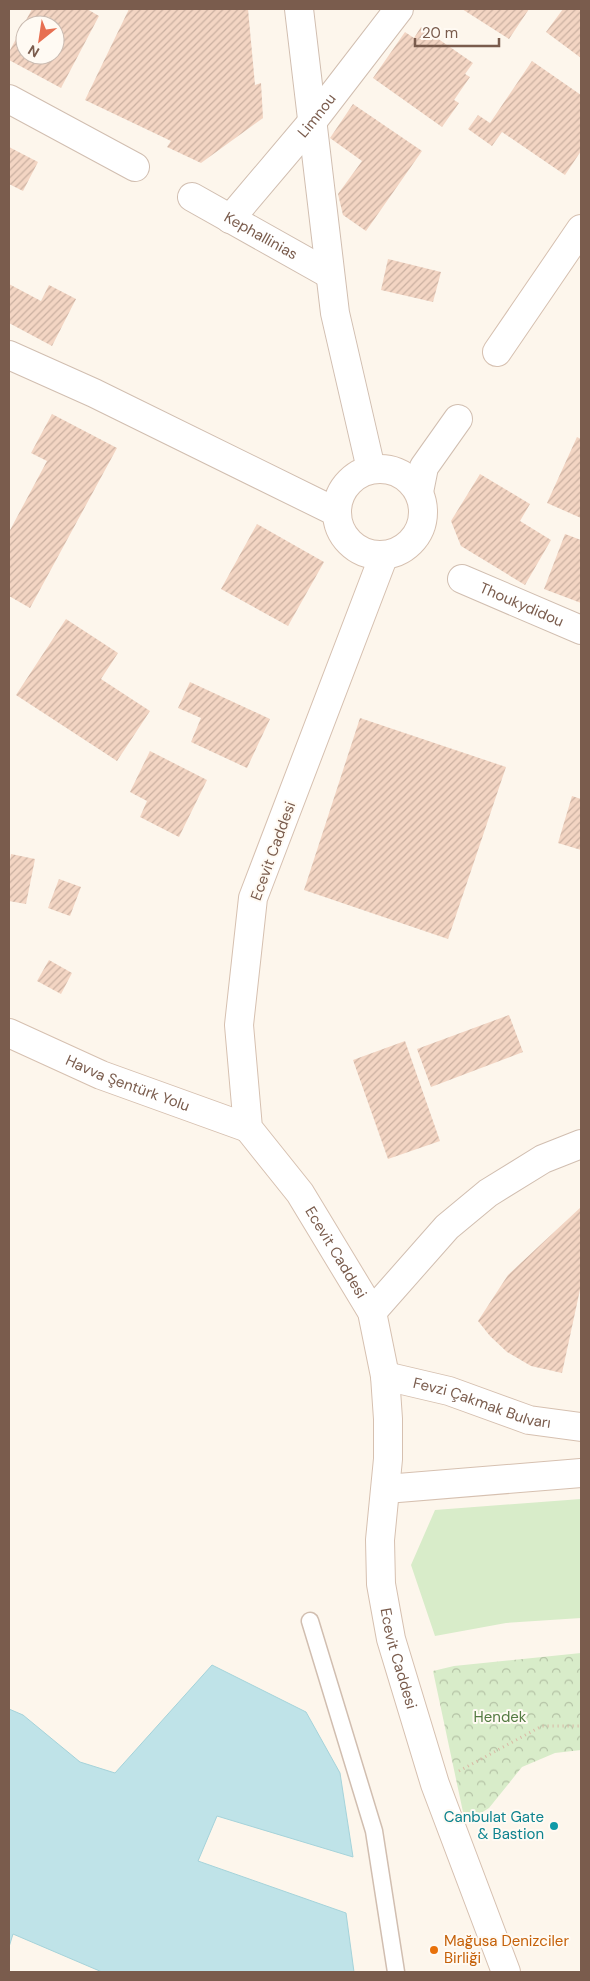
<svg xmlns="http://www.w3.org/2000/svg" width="590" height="1981" font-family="'DM Sans',sans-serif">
<defs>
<pattern id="forest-crowns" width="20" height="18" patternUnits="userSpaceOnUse" patternTransform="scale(1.25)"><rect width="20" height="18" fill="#d8ecc9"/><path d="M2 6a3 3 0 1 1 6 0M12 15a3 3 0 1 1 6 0" fill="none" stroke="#b4c2a5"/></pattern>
<pattern id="building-hatch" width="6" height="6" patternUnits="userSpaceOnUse" patternTransform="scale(1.25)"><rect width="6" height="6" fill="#f3d5c3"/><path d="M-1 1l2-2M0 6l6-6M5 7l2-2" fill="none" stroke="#cab0a1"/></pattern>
</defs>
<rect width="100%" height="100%" fill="#fdf6ec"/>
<!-- green -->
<path fill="#d8ecc9" d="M581,1499V1618L506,1623L435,1636L411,1565L435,1510Z"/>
<!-- forest -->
<path fill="url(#forest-crowns)" d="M581,1653V1750L555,1753L522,1767L489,1808L473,1818L463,1812L433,1671L454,1666Z"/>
<!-- water -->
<path fill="#bfe3e8" stroke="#a5d3da" d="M212,1665L306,1712L340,1773L353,1857L217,1816L198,1861L346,1913L354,1972H102L13,1934L9,1947V1709L23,1715L80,1762L115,1773Z"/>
<!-- building -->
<path fill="url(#building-hatch)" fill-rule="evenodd" d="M32,9H87L99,16L61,88L9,60V52ZM25,25H55V55H25Z
M129,9H248L255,85L261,83L263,118L201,163L167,147L171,141L85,100Z
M462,9H529L509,39Z
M563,9H581V58L546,32Z
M421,27L473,63L465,74L470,77L454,100L459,103L442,127L373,78L405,32L414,38Z
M532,61L581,95V151L565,175L502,132L492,146L468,129L478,115L490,123Z
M353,104L422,151L366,231L343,215L338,194L362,161L330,138Z
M9,147L38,162L23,191L9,184Z
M388,259L441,272L433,302L381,290Z
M9,284L41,301L49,285L76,299L52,346L9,323Z
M52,414L117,448L30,608L9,596V532L47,461L31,453Z
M577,437L581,439V518L547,503Z
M480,474L530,504L520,521L551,540L525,585L461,546L451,521Z
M257,524L324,562L288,626L221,589Z
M565,534L581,540V603L544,589Z
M66,619L118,653L101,679L150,711L117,761L16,695Z
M190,682L270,719L247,768L191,742L201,718L178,708Z
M360,718L506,767L448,939L304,890Z
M150,751L207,780L179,837L140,817L147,801L130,792Z
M572,796L581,799V850L558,843Z
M11,854L35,859L26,904L9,901V867Z
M59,879L81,887L70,916L48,908Z
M49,960L72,973L61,994L37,981Z
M509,1015L523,1052L431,1087L417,1049Z
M405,1041L440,1141L388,1159L353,1060Z
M581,1207V1285L562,1373L531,1366L507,1352L490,1336L478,1321L508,1275Z"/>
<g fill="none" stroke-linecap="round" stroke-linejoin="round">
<!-- lane casing -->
<g stroke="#d1beb0" stroke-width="19">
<path id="lane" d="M310,1621L374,1831L396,1972"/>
</g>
<!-- street casing -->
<g stroke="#d1beb0" stroke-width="30">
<g id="street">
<path d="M299,9L335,313L371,469"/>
<path d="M9,99L135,167"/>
<path id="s1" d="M192,197L329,274"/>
<path id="s2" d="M230,219L312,122L399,9"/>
<path d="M9,355L94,393L336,512"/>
<path d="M419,492L424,467L458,419"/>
<path id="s3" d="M462,579L581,630"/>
<path d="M372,1312L447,1227L488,1193L543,1159L581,1144"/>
</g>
</g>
<!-- secondary casing -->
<g stroke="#d6c0b0" stroke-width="30">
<g id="secondary">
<path d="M497,352L581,229"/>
<circle cx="380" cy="512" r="43"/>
<path id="s4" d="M384,555L253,898L239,1025L248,1128L300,1193L372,1312L385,1376L388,1419V1459L380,1540L381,1584L391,1639L435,1784L506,1972"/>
<path id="s5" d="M9,1033L101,1075L248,1128"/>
<path id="s6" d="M385,1376L449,1391L529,1420L581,1427"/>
<path d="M386,1489L581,1473"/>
</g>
</g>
<!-- path -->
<path stroke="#d9b8a5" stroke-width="3" stroke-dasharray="1 4" stroke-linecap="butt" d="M459,1771L542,1726H581"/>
<!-- lane -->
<use href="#lane" stroke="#fff" stroke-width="16"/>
<!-- street -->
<use href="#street" stroke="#fff" stroke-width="28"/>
<!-- secondary -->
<use href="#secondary" stroke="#fff" stroke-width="28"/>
</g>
<!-- markers -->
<circle fill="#0f9aa8" stroke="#fffaf3" stroke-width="2" cx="554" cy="1826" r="5"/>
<circle fill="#e8710a" stroke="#fffaf3" stroke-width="2" cx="434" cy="1950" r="5"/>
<g text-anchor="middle" stroke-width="4" stroke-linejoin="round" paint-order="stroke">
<!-- street labels -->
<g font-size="15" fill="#7a5c4d" stroke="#fffaf3">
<text dy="5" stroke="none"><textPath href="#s2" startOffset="135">Limnou</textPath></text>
<text dy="5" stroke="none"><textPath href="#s1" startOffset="79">Kephallinias</textPath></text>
<text dy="5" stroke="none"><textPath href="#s3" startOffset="65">Thoukydidou</textPath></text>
<text transform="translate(273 851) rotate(-70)" y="5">Ecevit Caddesi</text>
<text dy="5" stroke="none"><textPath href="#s5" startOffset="129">Havva Şentürk Yolu</textPath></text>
<text dy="5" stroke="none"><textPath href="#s4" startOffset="751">Ecevit Caddesi</textPath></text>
<text dy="5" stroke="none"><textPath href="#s6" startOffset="101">Fevzi Çakmak Bulvarı</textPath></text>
<text dy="5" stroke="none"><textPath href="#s4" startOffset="1171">Ecevit Caddesi</textPath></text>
</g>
<!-- park labels -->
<g font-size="15" fill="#537a41" stroke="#fffaf3">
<text x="500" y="1722">Hendek</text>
</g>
<!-- culture labels -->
<g font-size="15" fill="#0d838f" stroke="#fffaf3" text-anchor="end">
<text x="544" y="1822">Canbulat Gate<tspan x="544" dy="17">&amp; Bastion</tspan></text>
</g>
<!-- food labels -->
<g font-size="15" fill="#c56008" stroke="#fffaf3" text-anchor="start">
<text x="444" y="1946">Mağusa Denizciler<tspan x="444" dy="17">Birliği</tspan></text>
</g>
</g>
<!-- border -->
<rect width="590" height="1981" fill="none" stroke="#7a5c4d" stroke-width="20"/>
<!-- north arrow -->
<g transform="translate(40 40) rotate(210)"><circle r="24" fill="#fffaf3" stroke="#cabbb1"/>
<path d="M0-4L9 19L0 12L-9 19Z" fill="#e76f51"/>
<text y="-8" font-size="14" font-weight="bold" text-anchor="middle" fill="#7a5c4d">N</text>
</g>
<!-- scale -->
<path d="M415 38v8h84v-8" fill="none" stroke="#7a5c4d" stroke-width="2.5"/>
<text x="422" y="38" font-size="15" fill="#7a5c4d" stroke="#fffaf3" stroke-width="4" paint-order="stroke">20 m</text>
</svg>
